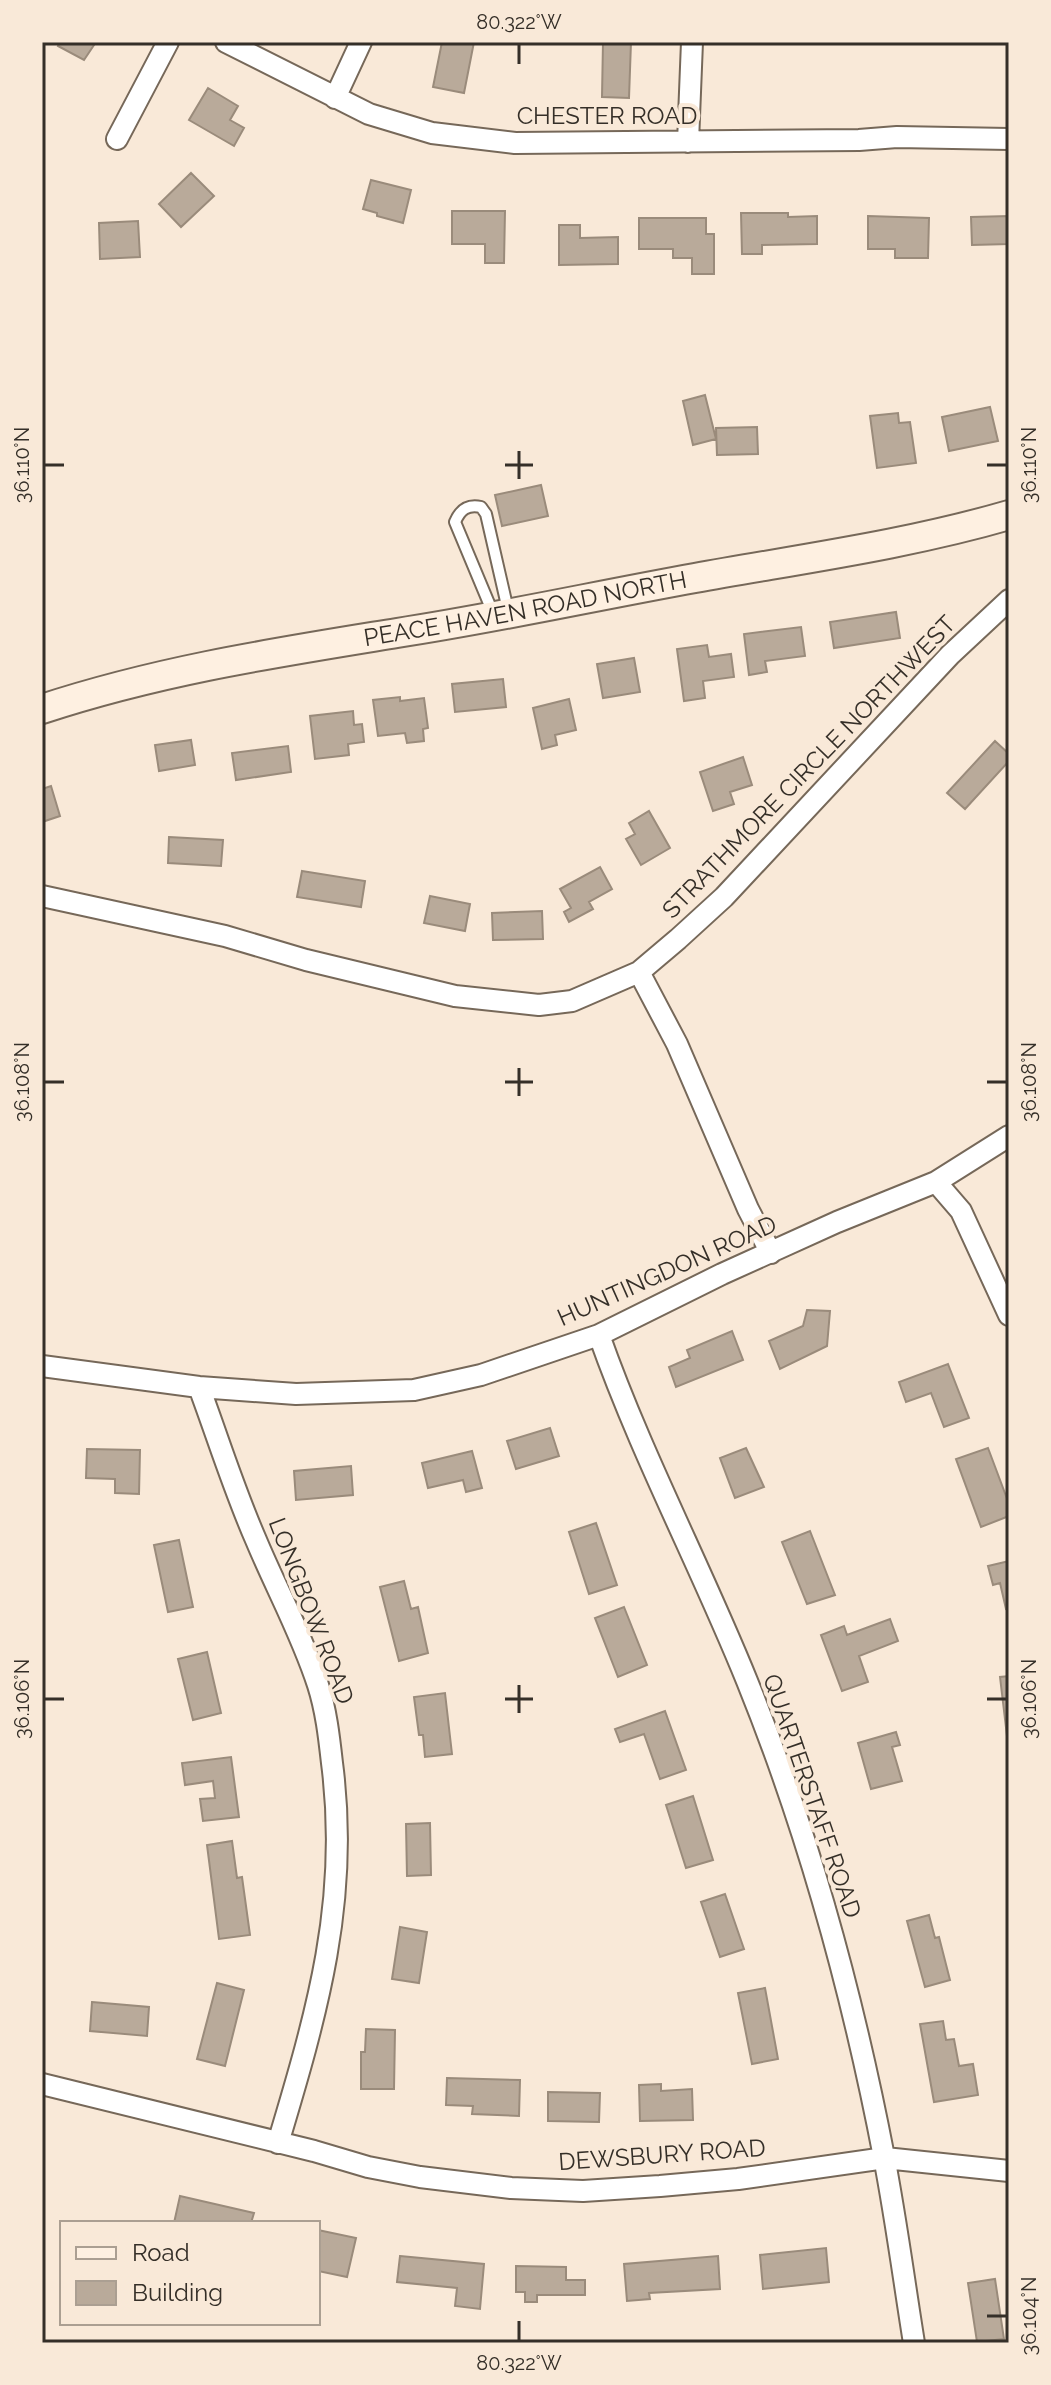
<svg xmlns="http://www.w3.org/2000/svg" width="1051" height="2385" font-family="Raleway,sans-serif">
<rect width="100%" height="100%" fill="#f9e9d8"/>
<!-- building -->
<path fill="#b9aa9a" stroke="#9a8b7b" stroke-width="2" d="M60,42H96L84,60L58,46Z
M442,42H474L464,93L433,87Z
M603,42H631L629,98L602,97Z
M208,88L238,106L230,120L244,128L234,146L189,120Z
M191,173L214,196L181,227L159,204Z
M371,180L411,190L403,223L377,216V213L363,209Z
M452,211H505L504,263H485V244H452Z
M741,213H788V217L817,216V244L762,245V254H742Z
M868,216L929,218L928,258H895V249H868Z
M1009,216V244L972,245L971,217Z
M639,218H706V234H714V274H692V258H673V249H639Z
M138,221L140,257L100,259L99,223Z
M559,225H580V238L618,237V264L559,265Z
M705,395L716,439L693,445L683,401Z
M990,407L998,441L949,451L942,417Z
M898,413L899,423L910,422L916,463L877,468L870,416Z
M757,427L758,454L717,455L716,428Z
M541,485L548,516L502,526L495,495Z
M896,612L900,638L834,648L830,622Z
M801,627L805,656L765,661L767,672L749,675L744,634Z
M707,645L709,657L731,654L734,677L703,681L705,698L684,701L677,649Z
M634,658L640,692L603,698L597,664Z
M503,679L506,707L455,712L452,684Z
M400,697V701L424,698L428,728L423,729L424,741L407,743L405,733L378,736L373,700Z
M569,699L576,730L555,735L557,745L542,749L533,708Z
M353,711L354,725L362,724L364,742L348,744L349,755L315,759L310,716Z
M191,740L195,765L159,771L155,745Z
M995,741L1009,754V761L965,809L947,793Z
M288,746L291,772L236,780L232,753Z
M743,757L752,785L730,792L734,804L713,811L700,772Z
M51,786L60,816L42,822V789Z
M649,811L670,848L641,865L626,839L635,834L629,823Z
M169,837L223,840L221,866L168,863Z
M600,867L612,889L589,902L593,909L569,922L564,912L571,908L560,889Z
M302,871L365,881L361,907L297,897Z
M430,896L470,904L465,931L424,923Z
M542,911L543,939L493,940L492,913Z
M807,1310L830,1311L827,1346L780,1369L769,1341L803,1326Z
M732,1331L743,1360L676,1387L669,1367L690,1358L687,1350Z
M948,1364L969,1418L944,1427L931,1393L906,1402L899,1382Z
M550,1428L559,1456L516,1469L507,1441Z
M746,1448L764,1487L735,1498L720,1458Z
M988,1448L1009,1504V1516L981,1527L956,1459Z
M87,1449L140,1450L139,1494L115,1493V1479L86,1478Z
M472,1451L482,1488L466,1492L463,1480L428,1488L422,1463Z
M351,1466L353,1495L296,1500L294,1471Z
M596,1523L617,1585L589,1594L569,1532Z
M810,1531L835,1595L807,1604L782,1542Z
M179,1540L193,1607L168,1612L154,1545Z
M1009,1561V1608L1006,1609L1000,1583L993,1585L988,1566Z
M404,1581L411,1609L418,1607L428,1653L399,1661L380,1587Z
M624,1607L647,1665L618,1677L595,1618Z
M890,1619L898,1641L859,1656L868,1682L842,1691L821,1635L844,1626L847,1635Z
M207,1652L221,1713L193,1720L178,1659Z
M1009,1676V1753L1000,1677Z
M445,1693L452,1754L425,1757L423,1735H419L414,1697Z
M665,1711L686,1770L660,1779L644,1734L620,1742L615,1729Z
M896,1732L900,1745L892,1747L902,1781L871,1789L858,1743Z
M231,1757L239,1817L203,1821L200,1799L215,1798L213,1781L185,1785L182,1763Z
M693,1796L713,1860L686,1868L666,1805Z
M430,1823L431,1875L407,1876L406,1824Z
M232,1841L237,1878L242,1877L250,1935L219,1939L207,1845Z
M725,1894L744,1949L720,1957L701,1902Z
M929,1915L935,1938L939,1937L950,1980L925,1987L907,1921Z
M400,1927L427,1932L419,1983L392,1979Z
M217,1983L244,1990L225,2066L197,2059Z
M765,1988L778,2059L752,2064L738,1993Z
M92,2002L149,2007L147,2036L90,2031Z
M943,2021L946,2040L954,2039L959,2066L973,2064L978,2095L934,2102L920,2024Z
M366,2029L395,2030L394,2089H361V2052H365Z
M447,2078L520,2080L519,2116L472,2114L473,2106L446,2105Z
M661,2084V2091L692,2089L693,2120L640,2121L639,2085Z
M548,2092L600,2093L599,2122L548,2121Z
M180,2196L254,2213L251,2223H174Z
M318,2230L356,2238L347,2277L318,2271Z
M826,2248L829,2282L763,2289L760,2255Z
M400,2256L484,2264L480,2309L455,2306L457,2288L397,2282Z
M718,2256L720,2289L649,2293L650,2299L627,2301L624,2264Z
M516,2266L566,2267V2280H585V2295H537V2302H525V2292H516Z
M995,2279L1004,2339L977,2342L968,2283Z"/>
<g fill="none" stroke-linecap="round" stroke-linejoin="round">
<!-- service casing -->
<g stroke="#766859" stroke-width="14">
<path id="service" d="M493,613L455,522C460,510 467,504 481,507L486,514L508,610"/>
</g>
<!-- minor casing -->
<g stroke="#766859" stroke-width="24">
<path id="minor" d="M226,42L369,114L432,133L515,143L859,140L897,137L1009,139
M335,98L361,42
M117,139L168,42
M688,142L692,42
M42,896L225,936L306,960L455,996L539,1005L572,1001L639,972L678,939L724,897L950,655L1009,600
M639,972L677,1044L748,1209L771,1253
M936,1182L961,1211L1009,1315
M599,1335C641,1454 700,1565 747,1681C809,1834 853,1996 884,2157C896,2219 904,2281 914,2343
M42,1366L199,1387L296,1394L414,1390L481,1375L599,1335L722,1274L837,1222L936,1182L1009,1136
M199,1387C218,1438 234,1490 256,1540C276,1588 302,1635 318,1685C326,1710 329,1736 332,1763C350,1900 317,2013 278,2143
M42,2084L314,2151L368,2167L420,2177L511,2188L583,2191L660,2186L738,2179L885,2158L1009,2171"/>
</g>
<!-- secondary casing -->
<g stroke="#766859" stroke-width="32">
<g id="secondary">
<path id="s1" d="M42,709C161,670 274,653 397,633C496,618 595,596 695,578C800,559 906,545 1009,515"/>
</g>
</g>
<!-- service -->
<use href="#service" stroke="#fff" stroke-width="10"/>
<!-- minor -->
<use href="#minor" stroke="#fff" stroke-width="20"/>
<!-- secondary -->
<use href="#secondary" stroke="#fef0e1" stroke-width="28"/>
</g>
<!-- ticks -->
<path fill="none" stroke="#352f28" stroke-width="3" d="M519,44V64M519,451V479M44,465H64M505,465H533M987,465H1007M519,1068V1096M44,1082H64M505,1082H533M987,1082H1007M519,1685V1713M44,1699H64M505,1699H533M987,1699H1007M987,2316H1007M519,2321V2341"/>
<g text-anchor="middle" stroke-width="8" stroke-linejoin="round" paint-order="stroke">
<!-- street labels -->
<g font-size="24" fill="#352f28" stroke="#f9e9d8">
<text x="607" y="124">CHESTER ROAD</text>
<text dy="8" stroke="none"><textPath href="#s1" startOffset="494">PEACE HAVEN ROAD NORTH</textPath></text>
<text transform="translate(809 767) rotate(-46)" y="8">STRATHMORE CIRCLE NORTHWEST</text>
<text transform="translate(667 1271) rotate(-24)" y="8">HUNTINGDON ROAD</text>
<text transform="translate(311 1611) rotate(69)" y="8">LONGBOW ROAD</text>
<text transform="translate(812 1796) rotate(71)" y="8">QUARTERSTAFF ROAD</text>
<text transform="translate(662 2155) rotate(-4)" y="8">DEWSBURY ROAD</text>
</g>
</g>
<!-- border -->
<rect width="1051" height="2385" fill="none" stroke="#f9e9d8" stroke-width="88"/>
<!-- legend -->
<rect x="60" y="2221" width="260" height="104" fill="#f9e9d8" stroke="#ab9f92" stroke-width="2"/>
<rect x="76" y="2247" width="40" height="12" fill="#fef0e1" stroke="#ab9f92" stroke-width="2"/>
<text x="132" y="2261" font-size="24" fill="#352f28">Road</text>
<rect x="76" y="2281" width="40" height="24" fill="#b9aa9a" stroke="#ab9f92" stroke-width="2"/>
<text x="132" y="2301" font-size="24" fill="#352f28">Building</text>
<rect x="44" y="44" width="963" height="2297" fill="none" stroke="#352f28" stroke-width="3"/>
<g font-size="20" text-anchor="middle" fill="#352f28">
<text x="519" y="29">80.322°W</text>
<text transform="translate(22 465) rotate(-90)" y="7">36.110°N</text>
<text transform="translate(1029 465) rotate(-90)" y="7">36.110°N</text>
<text transform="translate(22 1082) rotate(-90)" y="7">36.108°N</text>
<text transform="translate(1029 1082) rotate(-90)" y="7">36.108°N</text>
<text transform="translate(22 1699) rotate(-90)" y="7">36.106°N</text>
<text transform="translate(1029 1699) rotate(-90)" y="7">36.106°N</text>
<text transform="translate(1029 2316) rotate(-90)" y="7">36.104°N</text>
<text x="519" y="2370">80.322°W</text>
</g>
</svg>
